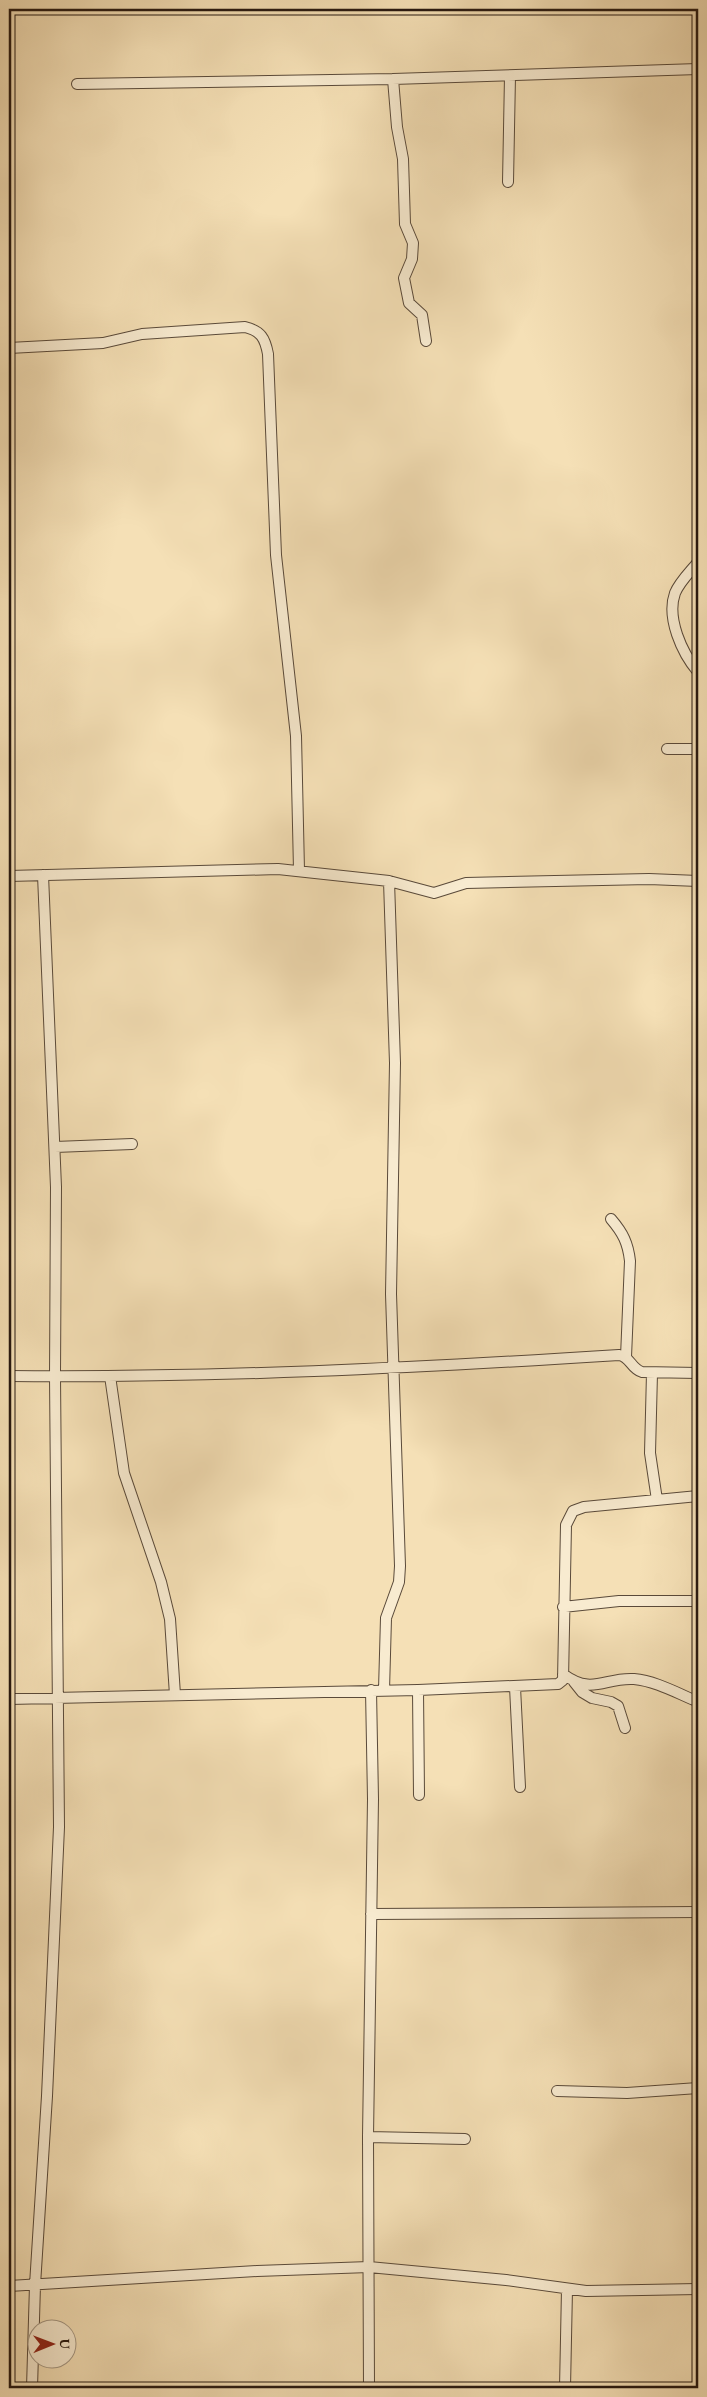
<svg xmlns="http://www.w3.org/2000/svg" width="707" height="2397" font-family="'EB Garamond',serif">
<rect width="100%" height="100%" fill="#f5e0b6"/>
<filter id="stains"><feTurbulence type="fractalNoise" baseFrequency=".004" numOctaves="4"/><feColorMatrix values="0 0 0 0 .2 0 0 0 0 .09 0 0 0 0 .02 0 0 0 .5 -.17"/></filter>
<radialGradient id="worn" r=".72"><stop offset=".6" stop-color="#630" stop-opacity="0"/><stop offset="1" stop-color="#630" stop-opacity=".3"/></radialGradient>
<g fill="none" stroke-linecap="round" stroke-linejoin="round">
<!-- street casing -->
<g stroke="#5a4a3a" stroke-width="12">
<path id="street" d="M393,79L397,127L403,159L405,224L413,243L412,259L404,278L409,303L422,315L426,341
M77,84L393,79L698,69
M508,182L510,76
M9,348L103,343L142,334L245,327C261,331 265,338 268,354L276,555L296,736L299,870
M698,562C691,571 680,581 675,593C666,618 682,653 698,672
M667,749H698
M9,876L278,869L389,881L434,893L466,883L649,879L698,881
M55,1147L132,1144
M611,1219C623,1233 628,1243 630,1261L626,1357
M652,1373L650,1453L657,1500
M9,1376C212,1378 415,1368 619,1355C630,1356 631,1369 642,1372L698,1373
M110,1376L124,1473L161,1582L170,1619L175,1695
M563,1607L619,1601H698
M563,1674C593,1696 604,1677 634,1679C655,1681 675,1692 694,1700
M574,1682L582,1692L592,1698L611,1702L618,1706L625,1728
M515,1687L520,1787
M384,1690L386,1618L399,1582L400,1566L391,1294L395,1063L389,881
M418,1690L419,1795
M9,1699L418,1690L558,1684L563,1680L566,1525L573,1511L584,1507L698,1496
M371,1914L698,1912
M557,2091L627,2093L698,2088
M368,2137L465,2139
M9,2286L257,2271L369,2267L506,2280L586,2291L698,2289
M32,2388L35,2285L47,2096L59,1827L55,1377L56,1187L43,875
M369,2388L368,2137L373,1799L371,1690
M565,2388L567,2289"/>
</g>
<!-- street -->
<use href="#street" stroke="#f8ebd0" stroke-width="10"/>
</g>
<!-- margin -->
<rect width="707" height="2397" fill="none" stroke="#f5e0b6" stroke-width="30"/>
<rect x="10" y="10" width="687" height="2377" fill="none" stroke="#271810" stroke-width="2.5"/>
<rect x="15" y="15" width="677" height="2367" fill="none" stroke="#271810"/>
<!-- north arrow -->
<g transform="translate(52 2344) rotate(89)"><circle r="24" fill="#f8ebd0" stroke="#a49783"/>
<path d="M0-4L9 19L0 12L-9 19Z" fill="#8f2418"/>
<text y="-8" font-size="14" font-weight="bold" text-anchor="middle" fill="#271810">U</text>
</g>
<rect width="100%" height="100%" filter="url(#stains)"/>
<rect width="100%" height="100%" fill="url(#worn)"/>
</svg>
